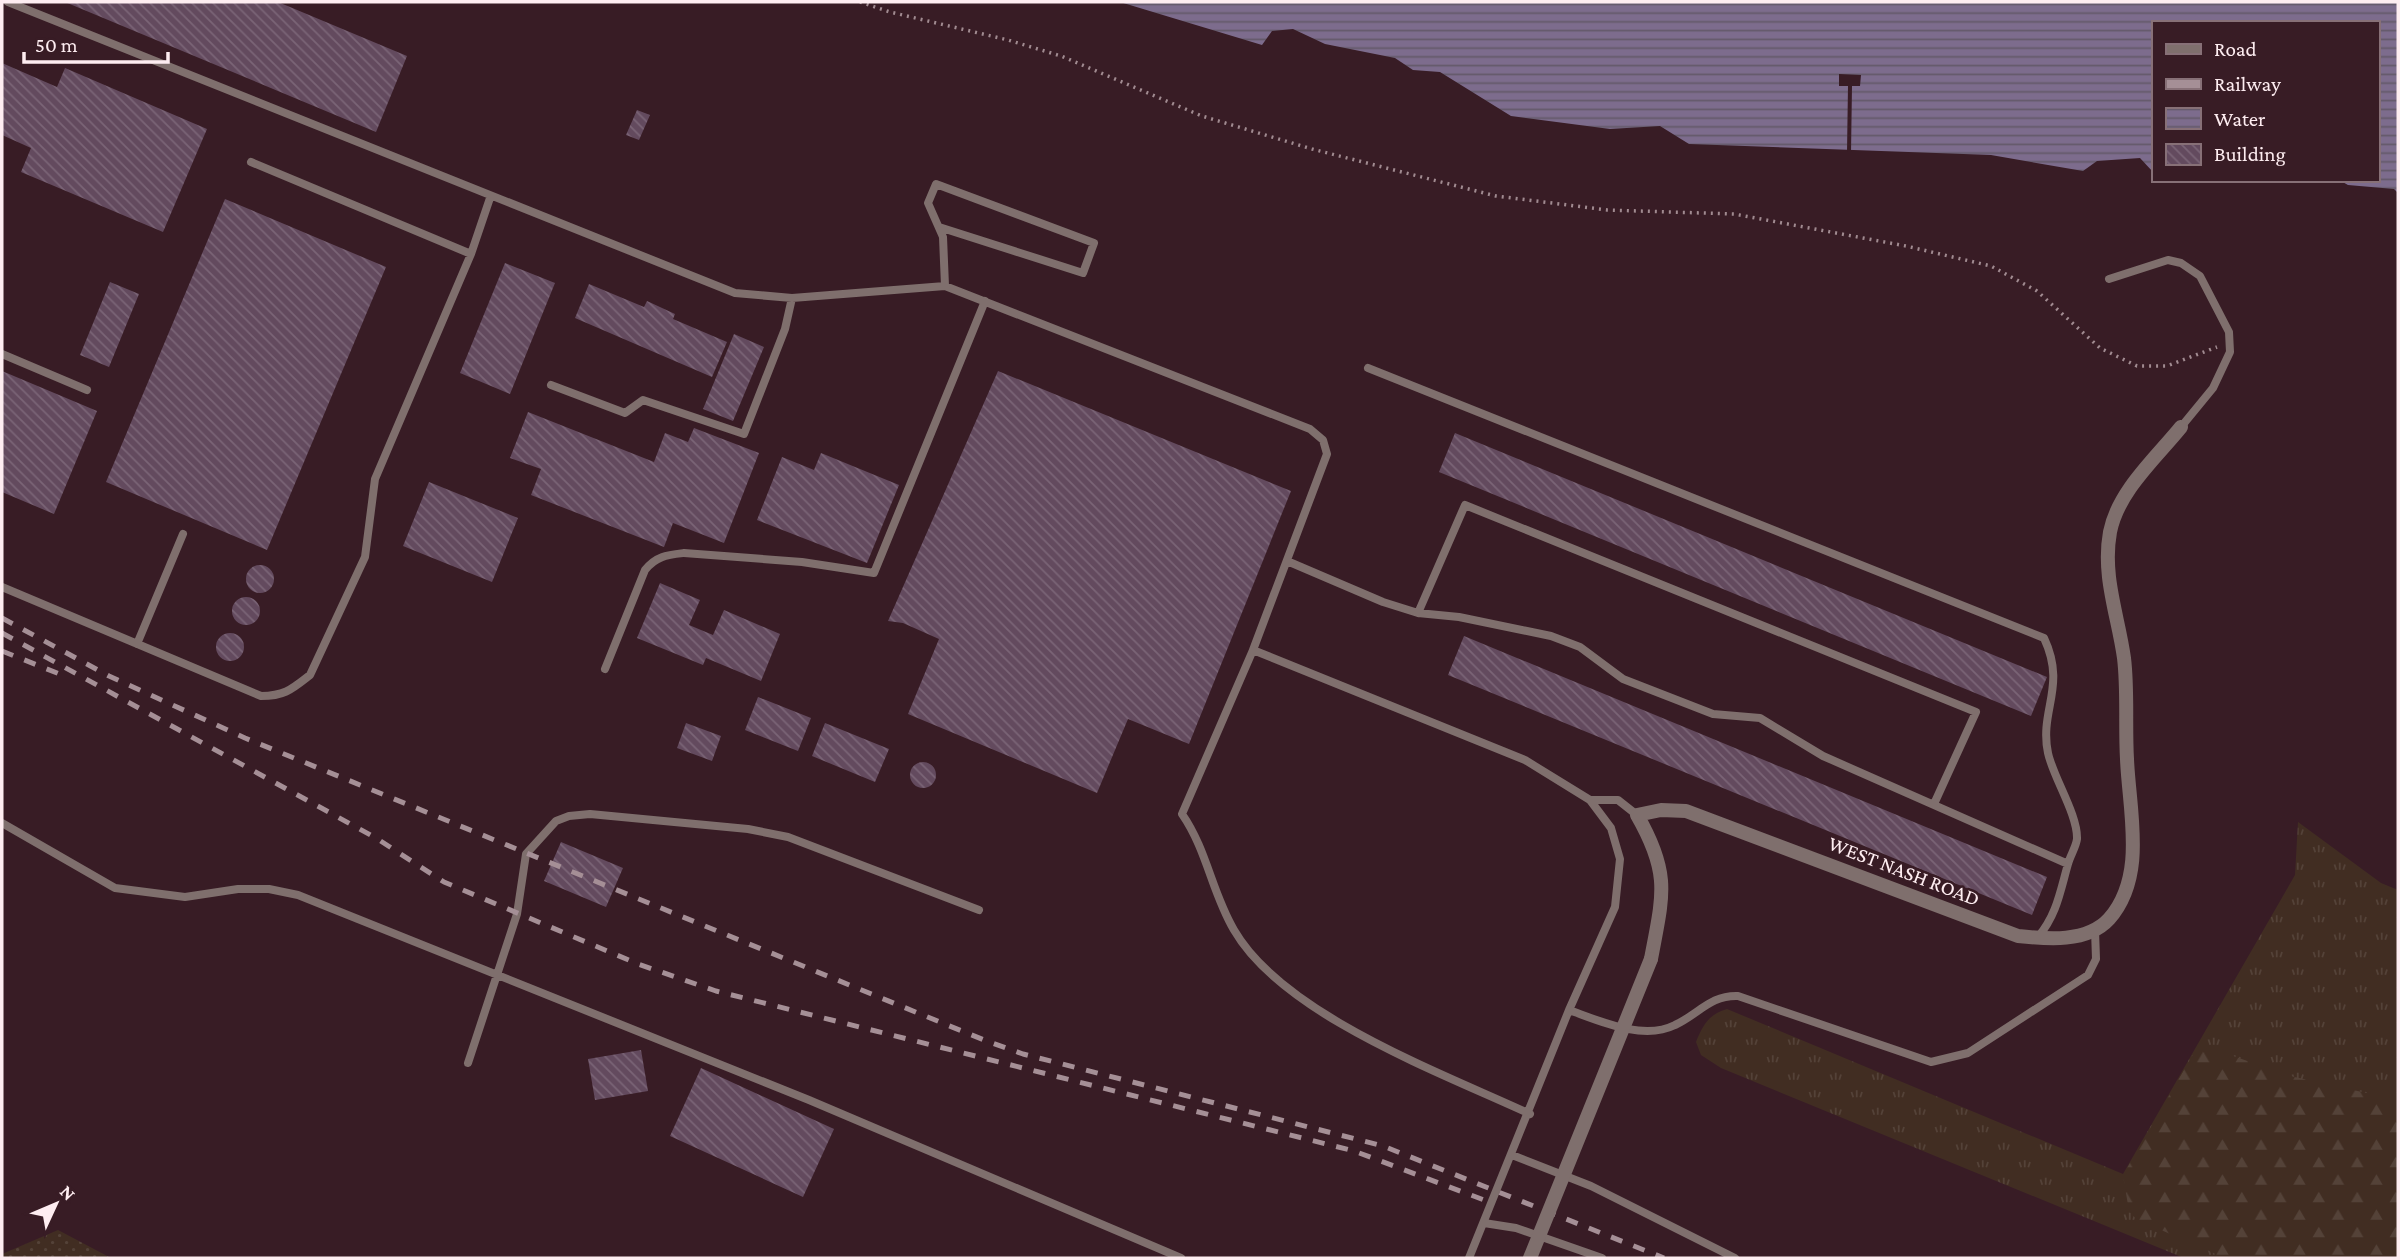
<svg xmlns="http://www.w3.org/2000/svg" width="2400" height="1260" font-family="'Crimson Pro',serif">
<defs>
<pattern id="grass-tufts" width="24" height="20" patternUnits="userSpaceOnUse" patternTransform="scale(1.75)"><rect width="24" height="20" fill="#412d22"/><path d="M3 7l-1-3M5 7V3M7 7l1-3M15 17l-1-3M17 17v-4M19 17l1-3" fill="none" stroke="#544238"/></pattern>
<pattern id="forest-firs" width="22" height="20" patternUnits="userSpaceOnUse" patternTransform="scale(1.75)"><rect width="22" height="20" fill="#412d22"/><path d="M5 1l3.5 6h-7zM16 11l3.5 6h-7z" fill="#544238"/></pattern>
<pattern id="park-dots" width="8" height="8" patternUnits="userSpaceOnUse" patternTransform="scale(1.75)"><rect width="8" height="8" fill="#412d22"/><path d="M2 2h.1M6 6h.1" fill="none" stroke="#544238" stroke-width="1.8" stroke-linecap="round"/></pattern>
<pattern id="water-rules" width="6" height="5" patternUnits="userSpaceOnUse" patternTransform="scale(1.75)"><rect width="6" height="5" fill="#7d6c8d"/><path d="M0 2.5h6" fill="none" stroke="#645a6a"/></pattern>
<pattern id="building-back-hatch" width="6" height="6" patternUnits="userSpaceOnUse" patternTransform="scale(1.75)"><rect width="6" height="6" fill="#634a5e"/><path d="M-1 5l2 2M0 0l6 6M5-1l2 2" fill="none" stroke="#7a6476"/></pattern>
</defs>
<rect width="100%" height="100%" fill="#381c25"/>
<!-- grass -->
<path fill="url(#grass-tufts)" d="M2298,822L2381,883L2398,890V1258H2184L1721,1068L1701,1055L1696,1042C1703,1025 1709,1014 1727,1009L2123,1174L2295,875Z"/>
<!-- forest -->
<path fill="url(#forest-firs)" d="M2199,1044L2290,1076L2398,1100V1258H2225L2136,1219L2129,1211L2123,1175Z"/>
<!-- park -->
<path fill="url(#park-dots)" d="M58,1230L111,1258H2V1254Z"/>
<!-- water -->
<path fill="url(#water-rules)" d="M1120,2H2398V193L2394,189L2348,185L2339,180H2377V23H2153V172L2140,158L2097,161L2083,171L1991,155L1689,144L1660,126L1610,129L1511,116L1440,72L1413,70L1395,58L1325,44L1293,29L1272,31L1262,45Z"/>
<!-- pier -->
<path fill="#381c25" d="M1839,74L1861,75L1860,86H1852L1851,152H1847L1848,86H1839Z"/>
<!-- building -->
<path fill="url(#building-back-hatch)" d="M65,2H278L407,56L376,132Z
M2,63L57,87L65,68L207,129L163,232L21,172L31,148L2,135Z
M637,110L650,115L639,140L626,135Z
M225,199L386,267L267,550L106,482Z
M505,263L555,283L510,394L460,373Z
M110,282L139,294L109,367L80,355Z
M589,284L644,307L647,301L675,314L673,319L727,342L712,377L575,318Z
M734,334L764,347L733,421L703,409Z
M2,371L97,411L54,514L2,492Z
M998,371L1291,491L1189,744L1128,719L1097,793L908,714L939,639L903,623L888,621Z
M528,412L654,462L665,433L688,442L694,428L759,453L724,543L673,523L664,547L531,495L541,469L510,458Z
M1455,433L2047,677L2031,716L1439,472Z
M821,453L899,485L867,563L757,520L782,457L814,470Z
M429,482L518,518L492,582L403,546Z
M246 579a14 14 0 1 1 28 0a14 14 0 1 1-28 0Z
M660,583L700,600L689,625L713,635L724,610L780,634L761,681L706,658L703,665L637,638Z
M232 611a14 14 0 1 1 28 0a14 14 0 1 1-28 0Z
M216 647a14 14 0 1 1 28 0a14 14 0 1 1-28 0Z
M1464,636L2047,877L2032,915L1448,675Z
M758,697L811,718L798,751L745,730Z
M686,723L721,736L712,761L677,748Z
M825,723L889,749L875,782L812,756Z
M910 775a13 13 0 1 1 26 0a13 13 0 1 1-26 0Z
M561,842L623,868L606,907L544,881Z
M641,1050L648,1091L595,1100L588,1059Z
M701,1068L834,1129L803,1197L670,1136Z"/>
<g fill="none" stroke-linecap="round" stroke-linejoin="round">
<!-- path -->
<path stroke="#a18b91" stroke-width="3.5" stroke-dasharray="2 5" stroke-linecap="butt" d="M860,2L890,12L1008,40L1061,56L1202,116L1312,149L1496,196L1607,210L1734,214L1906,246L1991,266L2037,291L2100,348L2137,366H2167L2217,347"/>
<!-- lane -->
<path stroke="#7f6f6d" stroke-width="8" d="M8,2L735,293L792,298L945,286L1310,429L1323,440L1327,454L1253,650
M251,162L471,254
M939,227L1083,273L1094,243L936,184L928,203L943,237L945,286
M2109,279L2168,260L2181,263L2200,276L2229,332L2230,352L2213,388L2181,427
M2,354L87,390
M1368,368L2044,638C2067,687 2039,710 2048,753C2053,777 2078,815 2077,839C2076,847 2070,856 2068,864C2060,892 2057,914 2038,937
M551,385L625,413L643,400L744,434L785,329L792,298
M1287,561L1383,602L1418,613L1459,617L1551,636L1580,647L1623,679L1713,714L1760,718L1823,756L2068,864
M2,587L261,696C285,696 292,689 310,675L365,557L375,479L471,254L490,198
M1418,613L1465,505L1976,712L1934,804
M137,644L183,534
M605,669L645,570C656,556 667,555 684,553L802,562L874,573L985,301
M1590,800H1618L1637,815
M2,823L115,888L185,897L238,889H269L298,895L809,1100L1181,1258
M1569,1010C1600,1021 1643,1041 1675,1025C1699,1014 1710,995 1738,996L1931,1062L1968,1053L2088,975L2096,959L2095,930
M468,1063L517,914L526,854L556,821L569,816L590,814L748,829L788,837L979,910
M1512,1155L1591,1186L1735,1258
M1484,1223L1516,1228L1602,1258
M1469,1258L1569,1010L1615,907L1620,859L1611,828L1590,800L1525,760L1253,650L1182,814C1207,850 1212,893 1234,930C1283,1015 1442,1073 1530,1114"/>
<!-- street -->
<path stroke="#7f6f6d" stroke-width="14" d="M1651,959C1663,895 1671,874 1637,815L1661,810L1686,811L2018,936C2047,939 2087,943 2109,919C2147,876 2129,811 2127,759C2125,726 2128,691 2124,658C2118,615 2102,576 2110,532C2118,491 2156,458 2181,427"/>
<!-- rail -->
<path stroke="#a58f96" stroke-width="5" stroke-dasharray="12 12" stroke-linecap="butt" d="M2,618L109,676L245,738L984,1040L1023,1054L1383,1146L1664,1258
M2,633L376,838L444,882L638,964L716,991L1354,1151L1492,1203
M2,651L67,677"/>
<!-- street-bridge -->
<path stroke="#7f6f6d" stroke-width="14" d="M1530,1258L1651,959"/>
</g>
<g text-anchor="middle" stroke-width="5" stroke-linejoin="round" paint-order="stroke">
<!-- street labels -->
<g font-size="21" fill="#feedf1" stroke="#381c25">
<text transform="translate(1904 871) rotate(21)" y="7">WEST NASH ROAD</text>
</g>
</g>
<!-- border -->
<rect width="2400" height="1260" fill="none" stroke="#feedf1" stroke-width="7"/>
<!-- legend -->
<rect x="2152" y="21" width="228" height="161" fill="#381c25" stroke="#877077" stroke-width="2"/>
<rect x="2166" y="44" width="35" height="10" fill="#7f6f6d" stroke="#877077" stroke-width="2"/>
<text x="2214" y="56" font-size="21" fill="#feedf1">Road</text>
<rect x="2166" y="79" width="35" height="10" fill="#a58f96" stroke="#877077" stroke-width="2"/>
<text x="2214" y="91" font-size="21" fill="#feedf1">Railway</text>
<rect x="2166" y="108" width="35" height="21" fill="url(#water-rules)" stroke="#877077" stroke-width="2"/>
<text x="2214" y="126" font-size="21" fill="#feedf1">Water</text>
<rect x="2166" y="144" width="35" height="21" fill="url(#building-back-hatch)" stroke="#877077" stroke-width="2"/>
<text x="2214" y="161" font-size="21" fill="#feedf1">Building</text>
<!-- north arrow -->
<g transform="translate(56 1204) rotate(46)" stroke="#381c25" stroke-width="5" paint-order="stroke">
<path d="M0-5L12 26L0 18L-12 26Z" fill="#feedf1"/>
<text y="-10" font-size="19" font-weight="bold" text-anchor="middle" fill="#feedf1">N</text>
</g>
<!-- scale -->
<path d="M24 52v10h144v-10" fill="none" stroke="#feedf1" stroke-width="3.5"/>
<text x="35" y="52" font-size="21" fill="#feedf1" stroke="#381c25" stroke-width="5" paint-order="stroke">50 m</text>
</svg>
